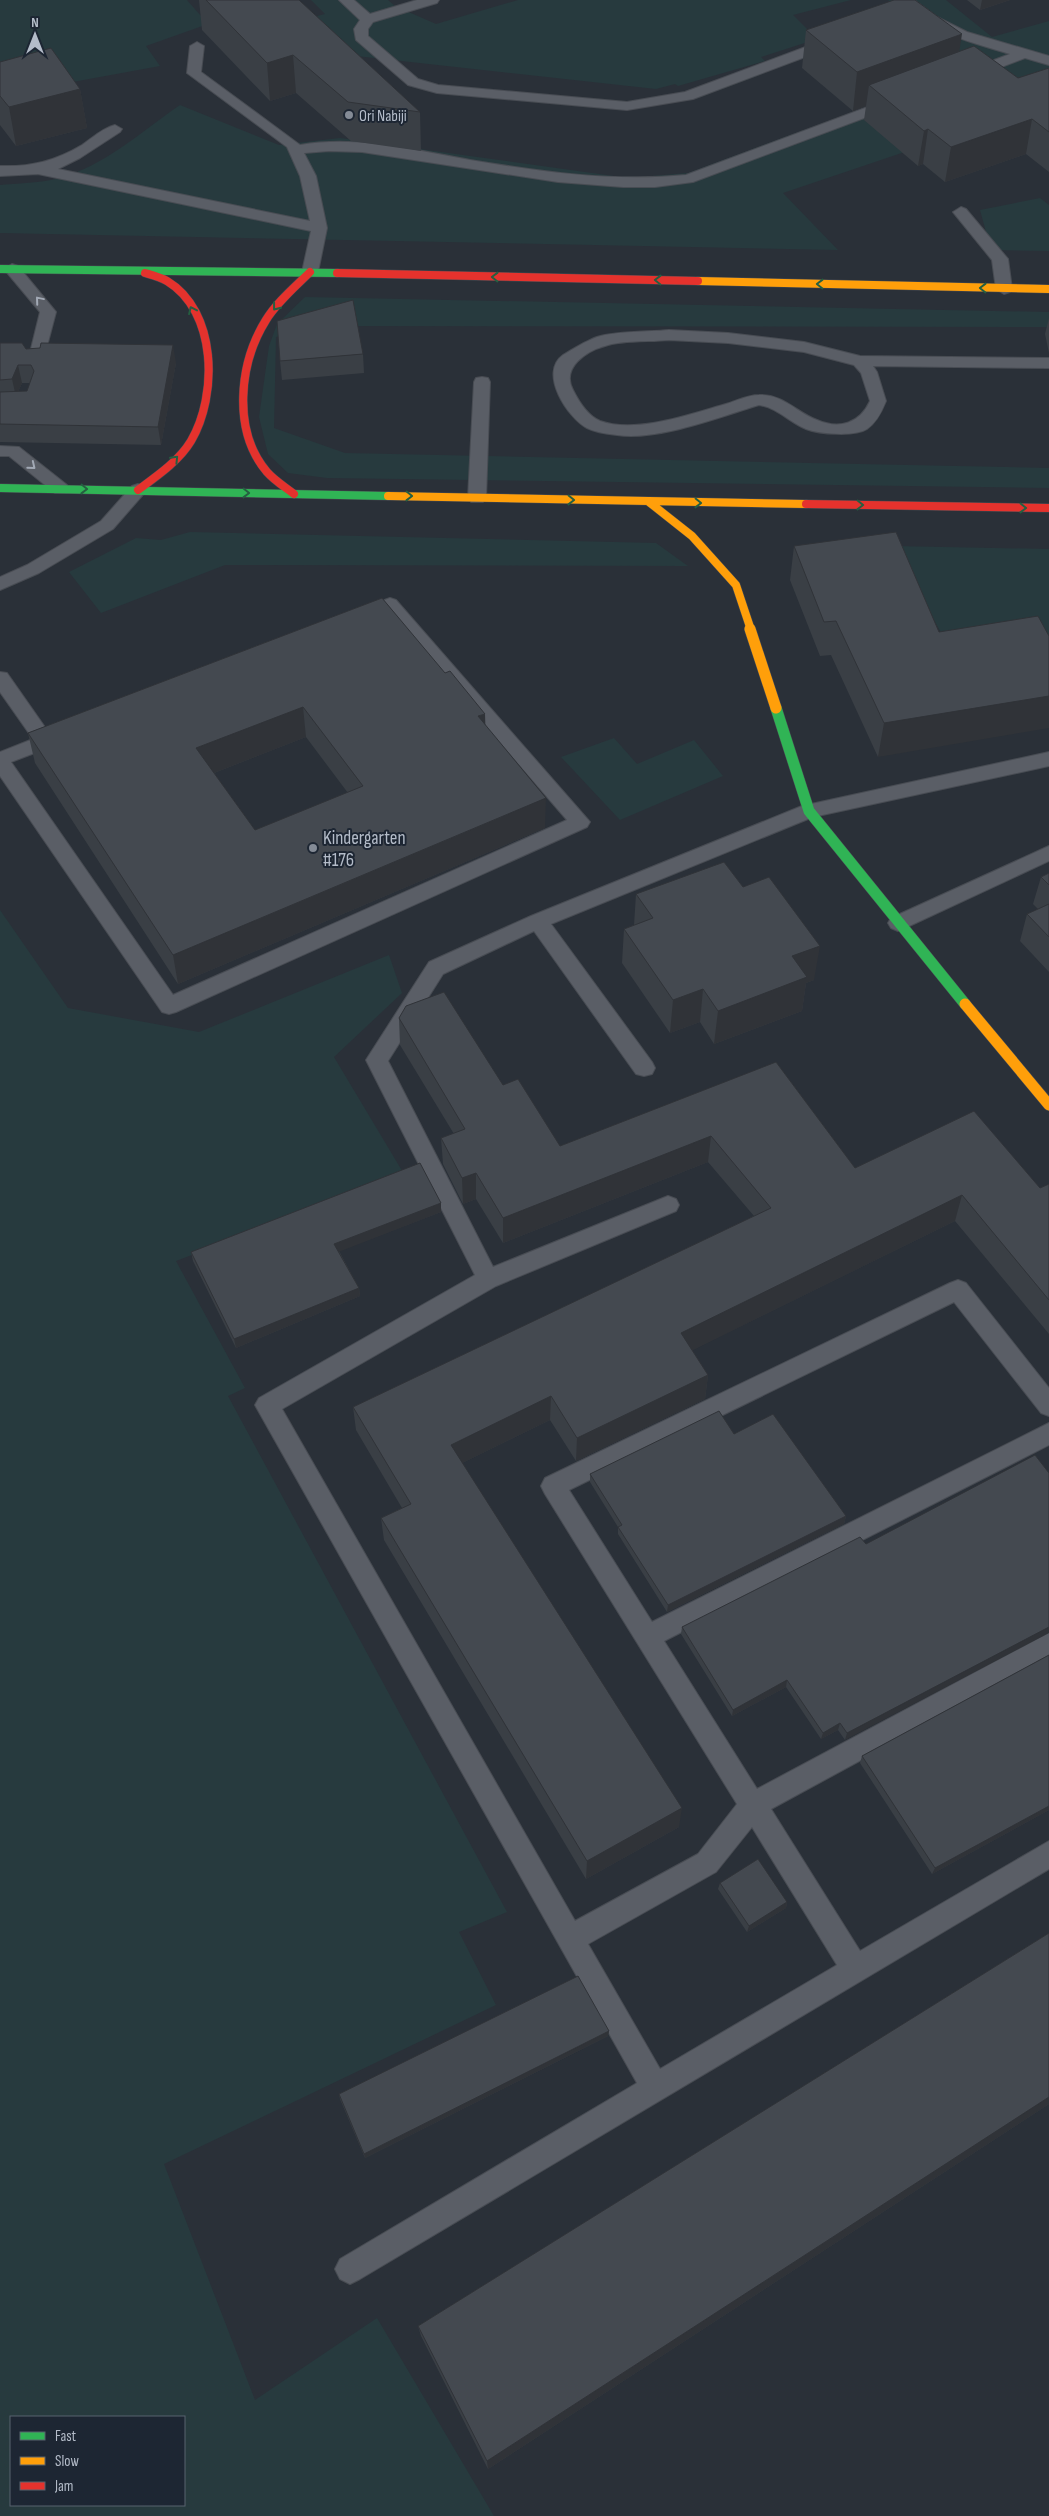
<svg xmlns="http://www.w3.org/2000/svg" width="1049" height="2516" font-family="'Sofia Sans Condensed',sans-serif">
<rect width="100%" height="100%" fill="#2a3038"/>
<!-- green -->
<path fill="#273a3e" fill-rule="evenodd" d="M0,0H187L208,24L146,46L160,66L29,90L0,79Z
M311,0H388L395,6L436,24L518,0H851L793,15L817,39L761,57L765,61L678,86L675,84L656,89L329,53L298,21L325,14Z
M888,0H946L992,37L1049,21V84L955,135L783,193L838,250L0,233V185C23,183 47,183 69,175C110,161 145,129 180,105L279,145L340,138L628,178L688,173L977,66Z
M1040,198L1049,205V251L991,250L980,210Z
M305,297L1049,312V327L326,326L276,337L274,428L345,453L1049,468V488L327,478L288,473L268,454L259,417L269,346L277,324Z
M190,532L656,543L688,566L225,565L101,613L69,572L136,538L161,540Z
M893,546L1049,549V649L949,647Z
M614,738L637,764L694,740L723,776L620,820L561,757Z
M0,910L68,1008L199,1032L389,955L402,993L334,1057L404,1174L176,1261L245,1388L228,1396L507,1912L459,1932L496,2005L164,2164L255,2400L377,2318L494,2516H0ZM11,2417H184V2505H11Z"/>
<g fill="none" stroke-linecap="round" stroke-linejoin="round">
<!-- lane casing -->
<g stroke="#484c53" stroke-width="2">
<path id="lane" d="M339,0H354L370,14L417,0H439L437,3L373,22L368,29V36L418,79L438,85L627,102L685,92L827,39H837L839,42L837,45L693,99L627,110L437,93L408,85L356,40L354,29L360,20Z
M898,0H914L937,17L967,32L1049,56V65L1025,58L975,77H965L963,74L965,71L1010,54C977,44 920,30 898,0Z
M197,42L204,46L201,72L300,145C356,135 415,150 470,160C542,172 613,182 686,175L889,99H899L901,102L899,105L693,182L655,187H623L558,182L362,152L329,151L304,153L316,176L327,228L318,272L310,277L302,272L311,231L38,174L0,176V166C31,167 55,161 82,145C92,138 103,128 115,125L122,129L120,132L80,158L58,169L310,221L300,176L287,147L187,73L190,46Z
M961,207L966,209L1008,259L1012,289L1010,292L1004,294L996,289L992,260L953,212Z
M12,264L18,266L56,312L42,365H30L28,361L40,312L4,269Z
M669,330L728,333L804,342L860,356L1049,358V368L873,366L877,372L886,401C882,411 877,422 867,429C855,437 819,434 806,429C789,422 778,408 759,405C719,417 658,441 617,435C608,434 595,432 587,428C568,418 538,373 563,355C573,349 586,341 597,337C616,331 648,332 669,330ZM669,340L728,343L804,352L854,365L861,373L870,401C860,423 840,430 817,420C796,412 783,394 759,395C748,395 736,401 726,404C691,414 636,434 600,421C588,416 579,402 573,390C561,368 586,351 605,346C622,340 650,342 669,340Z
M482,377L488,378L490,382L486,498L483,502H471L468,498L474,382L476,378Z
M0,446L19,447L67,485L70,489L67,493H55L9,456H0Z
M138,484L144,486L147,490L113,529L39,573L0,590V577L27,565L101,521L132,486Z
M390,598L396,600L590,822L587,827L176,1012L169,1014L162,1012L0,776V752L33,739L0,692V672L7,673L49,733L59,729L66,731L68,736L66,741L11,762L173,995L567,820L387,612L361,621L355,619L352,615L355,611Z
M1049,752V766L813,817L551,924L652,1062L655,1068L652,1074L644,1076L636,1074L534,931L443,974L388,1061L493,1267L668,1196L676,1199L679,1205L676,1211L496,1286L282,1409L575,1921L698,1854L737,1804L545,1494L541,1486L545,1478L950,1283L958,1280L966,1283L1049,1388V1416L1041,1413L954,1302L569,1490L652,1622L1049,1423V1445L664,1641L757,1789L1049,1633V1658L771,1809L860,1951L1049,1841V1869L360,2279L350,2284L340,2279L335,2269L340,2259L637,2083L255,1405L259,1398L475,1275L366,1060L429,962L531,916L802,806ZM752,1827L837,1965L660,2069L588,1944L716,1872Z
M1049,846V861L905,928L898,931L891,928L888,923L891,918Z"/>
</g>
<!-- fast-far1 casing -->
<g stroke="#484c53" stroke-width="9">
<path id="fast-far1" d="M0,269L337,273
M0,488L388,496"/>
</g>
<!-- fast casing -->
<g stroke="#484c53" stroke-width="12">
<path id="fast" d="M776,708L809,811L965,1004"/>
</g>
<!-- slow-far1 casing -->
<g stroke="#484c53" stroke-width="9">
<path id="slow-far1" d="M698,281L1049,289
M388,496L806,504
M649,502L692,536L736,585L751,630"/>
</g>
<!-- slow casing -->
<g stroke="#484c53" stroke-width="12">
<path id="slow" d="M750,629L776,708
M965,1004L1049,1105"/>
</g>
<!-- jam casing -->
<g stroke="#484c53" stroke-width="9">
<path id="jam" d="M337,273L698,281
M138,490C157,476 179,461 191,441C218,395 217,311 167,281C160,277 152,275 145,273
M294,494C285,487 275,481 267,472C232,431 239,363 266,320C277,302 295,287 310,272
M806,504L1049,508"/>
</g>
<!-- lane -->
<use href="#lane" fill="#5a5e66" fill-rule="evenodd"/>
<!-- fast-far1 -->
<use href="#fast-far1" stroke="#30b455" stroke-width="8"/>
<!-- fast -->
<use href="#fast" stroke="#30b455" stroke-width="11"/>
<!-- slow-far1 -->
<use href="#slow-far1" stroke="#ff9f0a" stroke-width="8"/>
<!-- slow -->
<use href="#slow" stroke="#ff9f0a" stroke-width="11"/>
<!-- jam -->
<use href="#jam" stroke="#e5322d" stroke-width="8"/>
</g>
<!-- wall -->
<path fill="#3a3f45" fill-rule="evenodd" d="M199,0H299L420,112L421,151L351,141L296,93L270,101L202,30Z
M967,0H1010L980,10Z
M806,30L959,52L1018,78L1049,68V172L1026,154L945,182L923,164L918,166L864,120L866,106L853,111L802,68Z
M0,62L80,89L87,128L16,146L0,125Z
M1049,318V353L1045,334Z
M0,343L26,349L176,363L161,445L0,442ZM22,383H30L27,391L18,392Z
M363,354L364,373L282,380L280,361Z
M794,546L939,632L878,757L831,655L820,656L790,580Z
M382,598L485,725L545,828L178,984L35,763L28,733ZM306,737L348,793L255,830L214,773Z
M1049,873V972L1020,941L1027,914L1038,909L1033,904L1041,877Z
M743,887L814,980L806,983L802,1011L714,1044L700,1022L670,1033L622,963L624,929L634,925L636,894Z
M399,1018L503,1085L560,1146L776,1062L855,1168L1040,1188L1049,1184V1334L955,1221L692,1350L708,1375L705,1399L576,1461L550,1420L462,1463L679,1827L586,1879L384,1540L381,1518L402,1508L356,1430L353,1407L754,1216L708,1162L503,1243L476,1199L463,1204L443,1164L441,1138L454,1134L400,1045Z
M441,1203V1212L339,1251L359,1288L360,1296L236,1348L193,1261L191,1252Z
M734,1434L846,1516L844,1524L667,1612L618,1534V1527L590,1482V1474Z
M1049,1473L845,1740L838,1730L821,1739L786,1687L732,1716L681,1634L682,1627L866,1544Z
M1049,1655V1810L932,1874L860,1763L862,1756Z
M720,1883L787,1902L786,1908L747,1932L718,1889Z
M1049,1933V2104L488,2469L421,2336L418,2326Z
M609,2031L608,2036L365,2158L340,2099L339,2094Z"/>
<!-- shaded-wall -->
<path fill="#303338" d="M982,0H1010L980,10Z
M962,34L956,72L869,85L866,106L853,111L857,72Z
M293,55L296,93L270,101L267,63Z
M80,89L87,128L16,146L9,107Z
M1032,119L1026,154L945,182L951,147Z
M928,129L923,164L918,166L924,131Z
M173,345L176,363L161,445L158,427Z
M18,365L22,383L16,397L12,379Z
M1049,696V728L878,757L884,723Z
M303,707L306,737L201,778L196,748Z
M485,714L486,744L478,716Z
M546,798L545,828L178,984L173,955Z
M820,946L814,980L806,983L802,1011L714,1044L718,1011L792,956Z
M703,989L700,1022L670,1033L673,1000Z
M711,1136L708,1162L503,1243V1218Z
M476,1173V1199L463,1204L462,1178Z
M962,1195L955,1221L679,1357L681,1333Z
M441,1203V1212L336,1253L334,1244Z
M359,1288L360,1296L236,1348L234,1339Z
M708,1375L705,1399L576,1461L577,1438Z
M551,1396L550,1420L452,1468L451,1445Z
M846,1516L844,1524L667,1612L668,1605Z
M1049,1627V1633L845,1740L847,1733Z
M787,1680L786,1687L732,1716L733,1710Z
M840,1723L838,1730L821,1739L823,1733Z
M1049,1806V1810L932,1874L935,1868Z
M682,1808L679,1827L586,1879L587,1861Z
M787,1902L786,1908L747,1932L749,1926Z
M609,2031L608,2036L365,2158L364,2154Z
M1049,2097V2104L488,2469L487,2461Z"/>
<!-- building -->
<path fill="#444950" stroke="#303338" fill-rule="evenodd" d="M206,0H299L420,112L348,102L293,55L267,63Z
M894,0H915L962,34L857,72L806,30Z
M974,46L1018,78L1049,68V132L1032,119L951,147L928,129L924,131L869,85Z
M51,48L80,89L9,107L0,96V62Z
M353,300L363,354L280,361L277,321Z
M0,343H22L26,349L40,348L41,343L173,345L158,427L0,424V392L27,391L34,371L31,365H18L12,379L0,380Z
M896,532L939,632L1038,616L1049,636V696L884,723L836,621L824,622L794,546Z
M382,598L445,673L450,671L485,714L478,716L546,798L173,955L28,733ZM303,707L363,786L255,830L196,748Z
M724,862L743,887L769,877L820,946L792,956L807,977L718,1011L703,989L673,1000L624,929L653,918L636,894Z
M1049,873V885L1041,877Z
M1049,904V937L1027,914Z
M444,992L503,1085L518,1079L560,1146L776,1062L855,1168L974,1111L1040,1188L1049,1184V1300L962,1195L681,1333L708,1375L577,1438L551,1396L451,1445L682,1808L587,1861L381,1518L411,1504L353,1407L771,1208L711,1136L503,1218L476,1173L462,1178L441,1138L465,1129L399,1018L406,1006Z
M420,1163L441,1203L334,1244L359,1288L234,1339L191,1252Z
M719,1411L734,1434L773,1414L846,1516L668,1605L618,1527L622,1525L590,1474Z
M1035,1455L1049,1473V1627L847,1733L840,1723L823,1733L787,1680L733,1710L682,1627L860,1537L866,1544Z
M1049,1655V1806L935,1868L862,1756Z
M758,1859L787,1902L749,1926L720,1883Z
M1049,1933V2097L487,2461L418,2326Z
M578,1976L609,2031L364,2154L339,2094Z"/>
<!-- one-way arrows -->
<defs><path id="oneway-chevron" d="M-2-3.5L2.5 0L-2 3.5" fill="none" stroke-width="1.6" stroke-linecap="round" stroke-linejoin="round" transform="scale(1.25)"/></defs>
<g stroke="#255f41">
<use href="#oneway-chevron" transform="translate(495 277) rotate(-179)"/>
<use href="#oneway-chevron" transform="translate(658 280) rotate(-179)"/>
<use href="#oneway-chevron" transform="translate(820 284) rotate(-179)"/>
<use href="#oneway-chevron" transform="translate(983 288) rotate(-179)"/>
<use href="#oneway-chevron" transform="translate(276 307) rotate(128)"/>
<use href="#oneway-chevron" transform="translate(192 310) rotate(-115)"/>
<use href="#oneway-chevron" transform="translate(175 459) rotate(-46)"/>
<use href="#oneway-chevron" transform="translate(84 489) rotate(1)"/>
<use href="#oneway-chevron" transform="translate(246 493) rotate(1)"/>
<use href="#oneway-chevron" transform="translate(409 496) rotate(1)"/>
<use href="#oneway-chevron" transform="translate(571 500) rotate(1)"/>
<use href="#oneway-chevron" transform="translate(698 503) rotate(1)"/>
<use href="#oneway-chevron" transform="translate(860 505) rotate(1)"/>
<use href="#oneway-chevron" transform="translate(1023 508) rotate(1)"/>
</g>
<g stroke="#a2a9b5">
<use href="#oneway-chevron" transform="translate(39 300) rotate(-130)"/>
<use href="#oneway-chevron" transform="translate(32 466) rotate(39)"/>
</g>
<!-- markers -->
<g fill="#848b96" stroke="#1d2633" stroke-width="2">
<circle cx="349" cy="115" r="5"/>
<circle cx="313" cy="848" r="5"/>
</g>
<g text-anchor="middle" stroke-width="4" stroke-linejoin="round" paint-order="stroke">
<!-- far-poi labels -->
<g font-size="16" fill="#b4bcc9" stroke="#1d2633" text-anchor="start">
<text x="359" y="121">Ori Nabiji</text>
</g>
<!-- poi labels -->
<g font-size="19" fill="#b4bcc9" stroke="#1d2633" text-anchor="start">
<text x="323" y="844">Kindergarten<tspan x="323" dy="22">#176</tspan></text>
</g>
</g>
<!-- legend -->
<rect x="10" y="2416" width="175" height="90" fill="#1d2633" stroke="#59626f"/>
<rect x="20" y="2432" width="25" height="8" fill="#30b455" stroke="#59626f"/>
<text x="55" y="2441" font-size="15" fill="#b4bcc9">Fast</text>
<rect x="20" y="2457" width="25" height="8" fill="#ff9f0a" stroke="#59626f"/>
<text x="55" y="2466" font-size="15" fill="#b4bcc9">Slow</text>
<rect x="20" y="2482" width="25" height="8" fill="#e5322d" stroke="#59626f"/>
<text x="55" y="2491" font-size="15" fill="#b4bcc9">Jam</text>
<!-- north arrow -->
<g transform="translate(35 35)" stroke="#1d2633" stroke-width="4" paint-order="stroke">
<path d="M0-4L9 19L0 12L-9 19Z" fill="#b4bcc9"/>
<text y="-8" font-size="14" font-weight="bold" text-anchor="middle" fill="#b4bcc9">N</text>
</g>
</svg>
